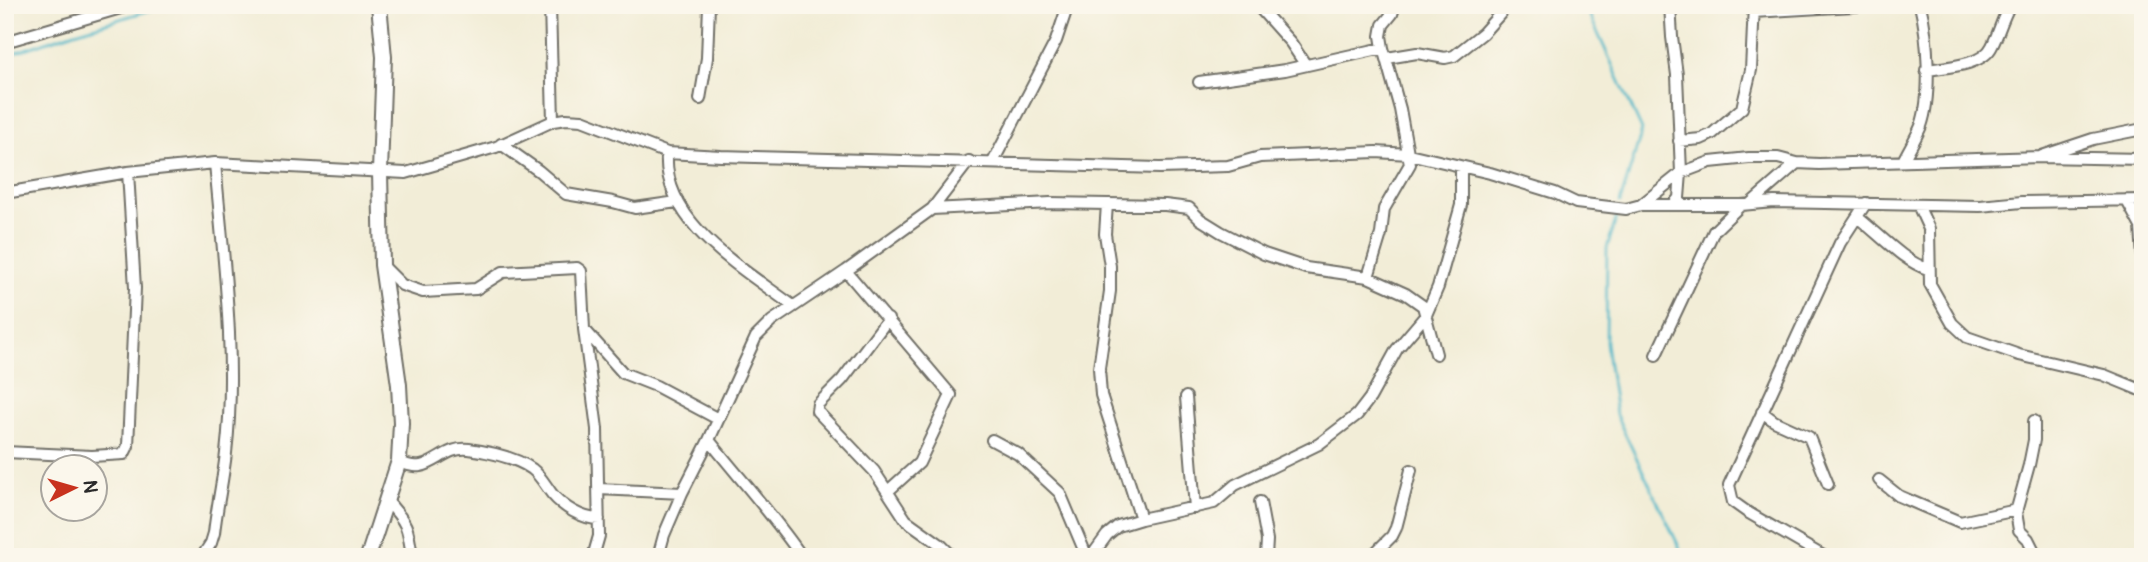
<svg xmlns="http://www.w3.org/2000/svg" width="2148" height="562" font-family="Pangolin,sans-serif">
<rect width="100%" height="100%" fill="#fbf7ec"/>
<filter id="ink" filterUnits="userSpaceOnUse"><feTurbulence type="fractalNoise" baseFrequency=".0143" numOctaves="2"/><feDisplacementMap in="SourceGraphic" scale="14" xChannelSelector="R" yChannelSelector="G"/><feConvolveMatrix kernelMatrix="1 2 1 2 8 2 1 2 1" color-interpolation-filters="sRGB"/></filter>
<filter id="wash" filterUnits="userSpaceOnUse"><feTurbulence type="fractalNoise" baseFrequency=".00686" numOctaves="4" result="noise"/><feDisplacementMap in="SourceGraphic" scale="28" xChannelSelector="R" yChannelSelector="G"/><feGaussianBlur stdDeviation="1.57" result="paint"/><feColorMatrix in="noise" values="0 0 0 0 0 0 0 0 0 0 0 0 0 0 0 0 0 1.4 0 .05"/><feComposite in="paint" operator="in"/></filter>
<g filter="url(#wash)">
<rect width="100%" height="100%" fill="#f2edd7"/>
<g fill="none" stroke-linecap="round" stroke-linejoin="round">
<!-- stream -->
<path stroke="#4db7c9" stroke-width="2.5" d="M1585,5L1642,130L1620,203
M5,56L75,32L168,5
M1618,213L1607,248L1606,343L1616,415L1684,557"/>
</g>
</g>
<g filter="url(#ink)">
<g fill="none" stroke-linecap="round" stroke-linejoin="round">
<!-- street casing -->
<g stroke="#716f67" stroke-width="14">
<path id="street" d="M550,5L553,121
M1257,5L1291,43L1305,64
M1670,5L1672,37L1677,75L1681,173L1679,198L1673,205
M1753,12L1871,5
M5,42L131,5
M1387,58L1417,53L1445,58L1454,56L1483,33L1508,5
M1926,70C1946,67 1983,66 1992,46C1999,33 2002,19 2010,5
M1199,82L1285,70L1383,48
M700,99L707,58L709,5
M1679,141L1701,139L1712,134L1742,108L1751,70L1754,5
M501,144L539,171L566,194L613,202L635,208L677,202
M667,153C662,223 744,269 793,306
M2042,156L2093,139L2143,129
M1903,161C1909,149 1916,138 1921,126C1932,95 1928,37 1920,5
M993,162L1056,41L1068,5
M5,193L128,172L215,163L406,173L496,147L553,121L566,119L582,120L667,153L721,156L1160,168L1228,166L1260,157L1376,152L1409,154L1490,173L1555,193L1576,203L1626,209L1641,205L1681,173L1710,162L1749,158H1778L1797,163L1819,164L2040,157L2143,159
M2127,201L2141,227L2143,258
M1107,204L1105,234L1110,266V291L1099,368L1101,395L1141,519
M1750,204L1797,163
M1641,205H1741L1774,202L1980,206L2022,202L2143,200
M1918,205L1929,229L1930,284L1952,323L1967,337L2019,355L2104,375L2143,391
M932,209L1050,203L1165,205L1189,208L1200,219L1221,232L1264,254L1306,268L1368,277L1406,294L1423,306L1436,354
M1857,217C1878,233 1904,262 1928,269
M382,265L402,285L423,292L476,289L503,272L577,268L581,271L584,329L597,429L599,536L593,557
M846,271L951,395L919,463L888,491
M1368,277L1381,234L1384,209L1410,164L1400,109L1383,48L1381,36L1383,25L1392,14L1395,5
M888,319L842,380L818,404L817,411L874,471L906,520L941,545L953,557
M584,329L623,373L656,386L718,419
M1656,355L1714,231L1741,205
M1186,397L1195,508
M1762,412L1774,421L1809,437L1828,484
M2034,421V440L2029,465L2016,512L2019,530L2028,539L2037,557
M709,440C740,479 774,516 802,557
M992,440L1018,454L1060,493L1087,557
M5,452L92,456L124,454L128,446L135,288L128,172
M399,461C430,479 440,445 469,449C490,452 515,457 532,469C541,476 545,485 552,494C563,507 582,519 599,519
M1879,480L1899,496L1960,522L2017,510
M599,489L682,493
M387,501C408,524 408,527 412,557
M1260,502L1267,540L1266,557
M202,557L211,543L214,533C217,506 223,480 226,453C237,361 223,255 215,163
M658,557L664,535L682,493L709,440L756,337L772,321L846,271L932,209L969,161
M1091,557L1107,535L1118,526L1141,519L1214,503L1235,485L1319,444L1357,415L1370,398L1397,349L1426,315L1438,287L1461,205V167
M1371,557L1392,536L1396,528L1411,470
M1825,557L1747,512L1733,502L1729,485L1840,243L1866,203"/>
</g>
<!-- secondary casing -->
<g stroke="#716f67" stroke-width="18">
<path id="secondary" d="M368,557L399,461L401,423L399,385L382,265L380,172L384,57L379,5"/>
</g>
<!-- street -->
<use href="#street" stroke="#fff" stroke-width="10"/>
<!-- secondary -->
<use href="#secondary" stroke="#fff" stroke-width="14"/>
</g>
</g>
<!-- margin -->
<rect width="2148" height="562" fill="none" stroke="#fbf7ec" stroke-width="28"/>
<!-- north arrow -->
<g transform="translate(74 488) rotate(85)"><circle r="33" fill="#fbf7ec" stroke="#a8a59f" stroke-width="2"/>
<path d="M0-5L12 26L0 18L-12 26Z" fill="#c8321e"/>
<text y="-10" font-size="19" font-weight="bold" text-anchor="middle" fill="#2b2b2b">N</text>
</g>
</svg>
